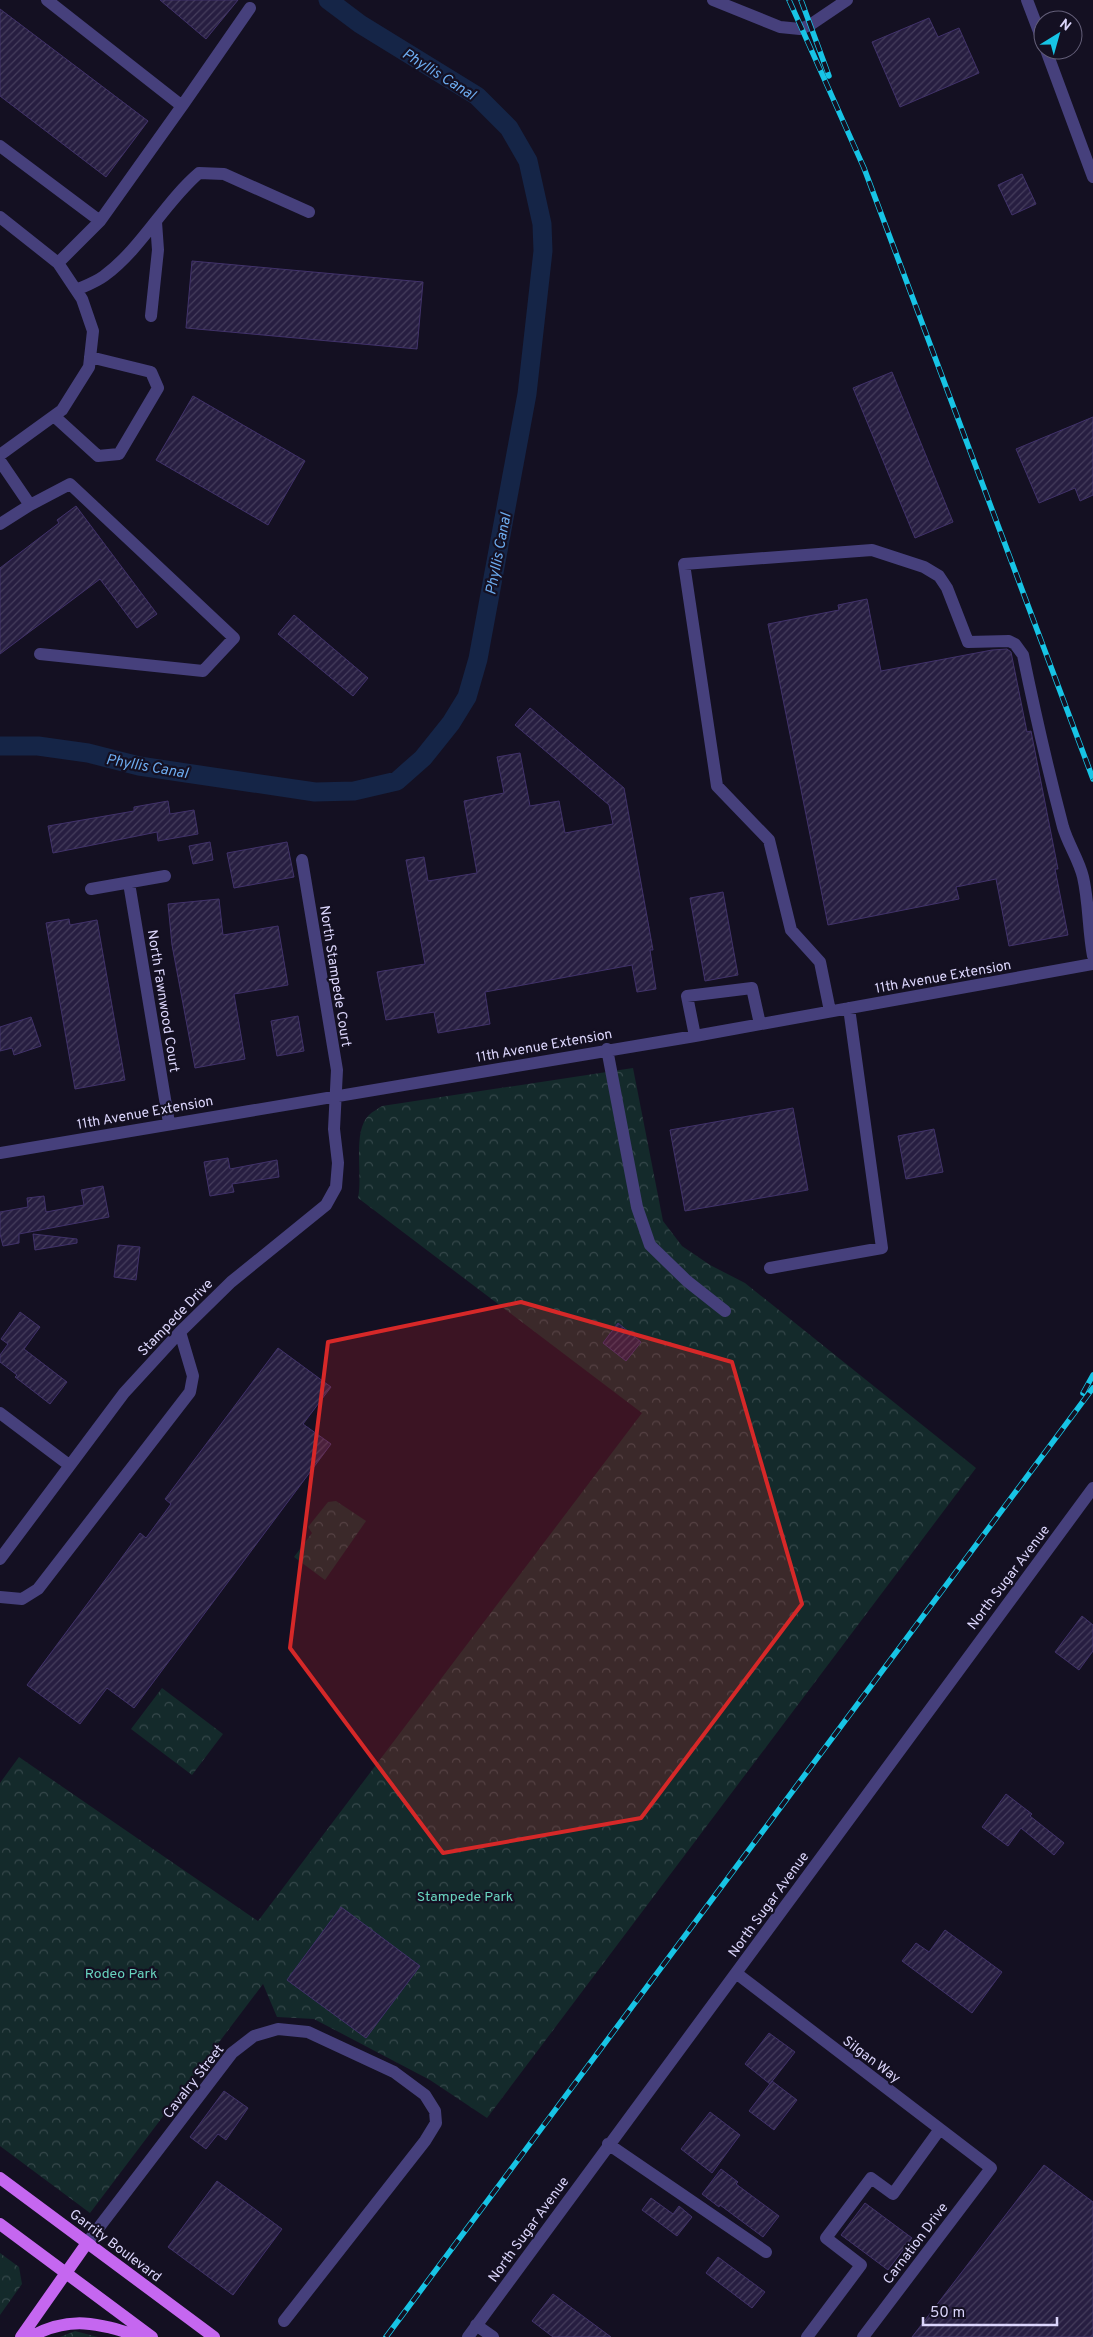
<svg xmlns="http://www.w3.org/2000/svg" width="1093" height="2337" font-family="Overpass,sans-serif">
<defs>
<pattern id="park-crowns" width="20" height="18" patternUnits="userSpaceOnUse" patternTransform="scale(1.25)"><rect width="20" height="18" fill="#142a2b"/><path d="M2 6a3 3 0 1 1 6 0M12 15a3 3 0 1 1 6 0" fill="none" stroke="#36484b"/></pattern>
<pattern id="building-hatch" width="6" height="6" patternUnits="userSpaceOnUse" patternTransform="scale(1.25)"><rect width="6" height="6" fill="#271e41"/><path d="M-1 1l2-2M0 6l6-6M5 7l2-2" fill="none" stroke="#463e5d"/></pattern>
</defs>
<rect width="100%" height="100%" fill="#141022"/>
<!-- park -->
<path fill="url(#park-crowns)" d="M633,1068L663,1221L682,1246L710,1265L745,1283L976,1468L487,2118L430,2080L314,2019L277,2017L263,1984L90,2213L0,2146V1783L19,1757L258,1921L642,1413L358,1198C363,1175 352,1131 369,1115C373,1111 378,1109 382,1106Z
M336,1501L366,1521L325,1580L294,1557L312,1533L308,1527L328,1502Z
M162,1688L223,1734L192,1775L131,1729Z
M0,2253L19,2267L22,2284L0,2315Z
M75,2331L98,2337H60Z"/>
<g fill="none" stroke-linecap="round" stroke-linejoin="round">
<!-- canal -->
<path stroke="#152547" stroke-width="19" d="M0,746H38L88,753L139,766L315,792L354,791L397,781L423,758L451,723L467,697L478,659L527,394L543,251L542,224L528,161L509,128L477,96L360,24L328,0"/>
</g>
<!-- building -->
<path fill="url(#building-hatch)" stroke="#41326a" d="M160,0H238L206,39Z
M0,9L148,121L106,177L0,96Z
M929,18L938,37L959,28L979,73L900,107L872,42Z
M1022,174L1036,204L1012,215L998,185Z
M192,261L423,282L417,349L186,328Z
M892,372L953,522L915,538L853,388Z
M193,396L305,461L268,525L156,460Z
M1093,417V495L1080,501L1075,488L1039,503L1016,449Z
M76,506L157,614L137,628L100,579L0,654V568L59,523L57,520Z
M867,599L881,671L992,650L1007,649L1011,652L1027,732L1031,731L1058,869H1055L1068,935L1009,946L996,879L956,887L959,899L828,925L768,624L839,610L838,605Z
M294,615L368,678L353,696L278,634Z
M530,708L624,788L653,950H650L656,989L637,992L632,965L485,992L490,1024L438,1033L434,1012L386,1020L377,972L425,964L406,860L424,857L428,881L477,873L464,801L504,793L497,757L520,753L530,806L559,801L565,833L613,824L609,805L515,725Z
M168,801L170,814L194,810L198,834L158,841L157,832L53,853L48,826L134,811V807Z
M210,842L213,860L193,864L189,846Z
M287,842L294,877L234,888L227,853Z
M723,892L738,975L705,981L690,898Z
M219,899L223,935L278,926L288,985L234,994L245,1059L195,1068L172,945L168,904Z
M69,919L70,925L97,920L125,1080L75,1089L46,923Z
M298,1016L304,1051L277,1056L271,1021Z
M31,1017L41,1046L14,1055L12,1048L0,1051V1027Z
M793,1108L808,1190L685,1211L670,1130Z
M934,1129L943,1172L906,1179L898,1136Z
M228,1158L230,1169L277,1160L279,1177L232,1184L234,1192L210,1196L204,1162Z
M103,1186L109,1217L19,1234V1243L3,1246L0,1234V1212L28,1207L27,1198L44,1196L46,1212L84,1205L81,1190Z
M33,1234L77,1239V1243L35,1250Z
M118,1245L140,1247L136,1280L114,1277Z
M20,1312L40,1327L24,1349L67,1382L50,1404L15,1377L17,1375L0,1362V1355L8,1344L1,1339Z
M618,1323L641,1342L626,1361L603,1343Z
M278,1348L331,1387L303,1424L331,1444L134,1708L107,1688L80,1724L27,1685L140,1533L146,1538L171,1504L165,1499Z
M1082,1616L1093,1625V1651L1079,1670L1055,1652Z
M1006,1794L1032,1814L1030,1816L1064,1843L1054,1855L1021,1828L1008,1846L982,1827Z
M341,1907L420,1966L366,2038L287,1980Z
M945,1930L1002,1972L972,2013L902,1961L916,1943L929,1952Z
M769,2033L795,2052L770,2084L745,2064Z
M772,2081L797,2100L774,2130L749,2111Z
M224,2091L248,2108L226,2140L218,2134L206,2149L190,2137Z
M710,2112L740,2135L712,2173L681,2149Z
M1044,2165L1093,2202V2337H912Z
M721,2169L738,2182L736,2184L779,2216L763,2237L720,2205L719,2207L702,2194Z
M217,2181L282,2229L233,2295L168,2247Z
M651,2198L673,2214L679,2206L692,2217L677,2236L642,2210Z
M865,2203L912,2238L888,2270L841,2235Z
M718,2257L765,2292L752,2308L706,2273Z
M553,2294L580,2314L611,2337H553L532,2321Z"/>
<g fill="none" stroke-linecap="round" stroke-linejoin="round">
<!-- minor -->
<path stroke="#46407c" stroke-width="12" d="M47,0L182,106L100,221L58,263
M713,0L780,27L800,29L810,25L847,0
M1027,0L1043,42
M1046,50L1093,177
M182,106L250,8
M0,146L100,221
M0,217L58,263L82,299L93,331L89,367L62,410L0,455
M76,290C85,286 96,282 104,276C142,248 164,203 199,173L224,174L309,212
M151,316L158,250L156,222
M54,416L98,456L119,454L158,388L151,372L90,357
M0,461L30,505L70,484L234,638L203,671L40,654
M0,524L30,505
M129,883L169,1123
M91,889L165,876
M830,1011L820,962L791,930L769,840L717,786L684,564L872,550L924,567L939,576L947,588L968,642L1009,641L1015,644L1023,655C1035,713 1048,770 1063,827C1068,844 1079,860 1083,877C1089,903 1088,929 1093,956
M695,1036L687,996L752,988L760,1024
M607,1049L637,1207L650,1245L687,1281L725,1311
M0,1153L695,1036L1093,964
M770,1268L882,1248L849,1008
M0,1413L69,1465
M0,1559L124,1393L180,1332L231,1282L326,1205L336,1187L338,1163L334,1129L337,1070L302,860
M0,1597L22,1599L38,1589L190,1392L193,1376L180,1332
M736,1973L991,2168L863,2337
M608,2144L766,2252
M87,2243L232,2053L254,2036L278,2029L308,2032L394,2072L425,2095L435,2111L436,2123L425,2141L284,2321
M476,2325L493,2337
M468,2337L1093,1488
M807,2337L861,2265L826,2238L871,2178L893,2194L940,2129"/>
<!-- major -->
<path stroke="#c567f0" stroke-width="12" d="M0,2178L214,2337
M0,2224L152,2337
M21,2337L87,2243
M30,2337C72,2314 100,2324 142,2337"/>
<!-- rail casing -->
<g stroke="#17c4e5" stroke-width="5.5">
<path id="rail" d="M789,0L864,168L1093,779
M801,0L829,76
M1083,1393L1093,1375
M386,2337L1093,1388"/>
</g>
<!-- rail -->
<use href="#rail" stroke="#141022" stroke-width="4" stroke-dasharray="11" stroke-linecap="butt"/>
</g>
<!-- marked area -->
<path fill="#d62828" fill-opacity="0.2" stroke="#d62828" stroke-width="4" stroke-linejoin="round" d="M521,1302L732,1362L802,1604L641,1818L443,1853L290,1648L328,1342Z"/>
<g text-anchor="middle" stroke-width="4.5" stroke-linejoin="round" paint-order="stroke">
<!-- street labels -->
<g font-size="14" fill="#dbd5fb" stroke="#141022">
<text transform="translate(336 976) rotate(81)" y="5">North Stampede Court</text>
<text transform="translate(943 976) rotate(-10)" y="5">11th Avenue Extension</text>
<text transform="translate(164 1001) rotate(81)" y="5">North Fawnwood Court</text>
<text transform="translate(544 1045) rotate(-10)" y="5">11th Avenue Extension</text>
<text transform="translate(145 1112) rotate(-10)" y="5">11th Avenue Extension</text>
<text transform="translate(175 1317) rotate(-46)" y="5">Stampede Drive</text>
<text transform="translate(1008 1577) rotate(-53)" y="5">North Sugar Avenue</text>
<text transform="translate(768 1904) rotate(-54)" y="5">North Sugar Avenue</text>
<text transform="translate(872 2059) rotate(37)" y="5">Silgan Way</text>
<text transform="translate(193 2081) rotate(-52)" y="5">Cavalry Street</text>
<text transform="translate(528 2229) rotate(-54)" y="5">North Sugar Avenue</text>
<text transform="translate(915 2243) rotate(-53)" y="5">Carnation Drive</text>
<text transform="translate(116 2245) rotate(37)" y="5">Garrity Boulevard</text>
</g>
<!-- park labels -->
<g font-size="14" fill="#68d3bf" stroke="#141022">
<text x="465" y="1901">Stampede Park</text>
<text x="121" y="1978">Rodeo Park</text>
</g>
<!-- water labels -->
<g font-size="15" font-style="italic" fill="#6dacf0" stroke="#141022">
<text transform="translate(439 74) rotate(32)" y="5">Phyllis Canal</text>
<text transform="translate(498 554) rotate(-79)" y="5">Phyllis Canal</text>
<text transform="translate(147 766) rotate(10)" y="5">Phyllis Canal</text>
</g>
</g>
<!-- north arrow -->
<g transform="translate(1058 35) rotate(37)"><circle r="24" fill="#141022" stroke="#645f79"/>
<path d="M0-4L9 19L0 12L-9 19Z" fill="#17c4e5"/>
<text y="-8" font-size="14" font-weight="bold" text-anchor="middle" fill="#dbd5fb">N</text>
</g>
<!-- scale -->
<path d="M923 2317v8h134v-8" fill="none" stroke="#dbd5fb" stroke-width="2.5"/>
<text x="930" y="2317" font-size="15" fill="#dbd5fb" stroke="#141022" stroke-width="4" paint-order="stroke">50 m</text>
</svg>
